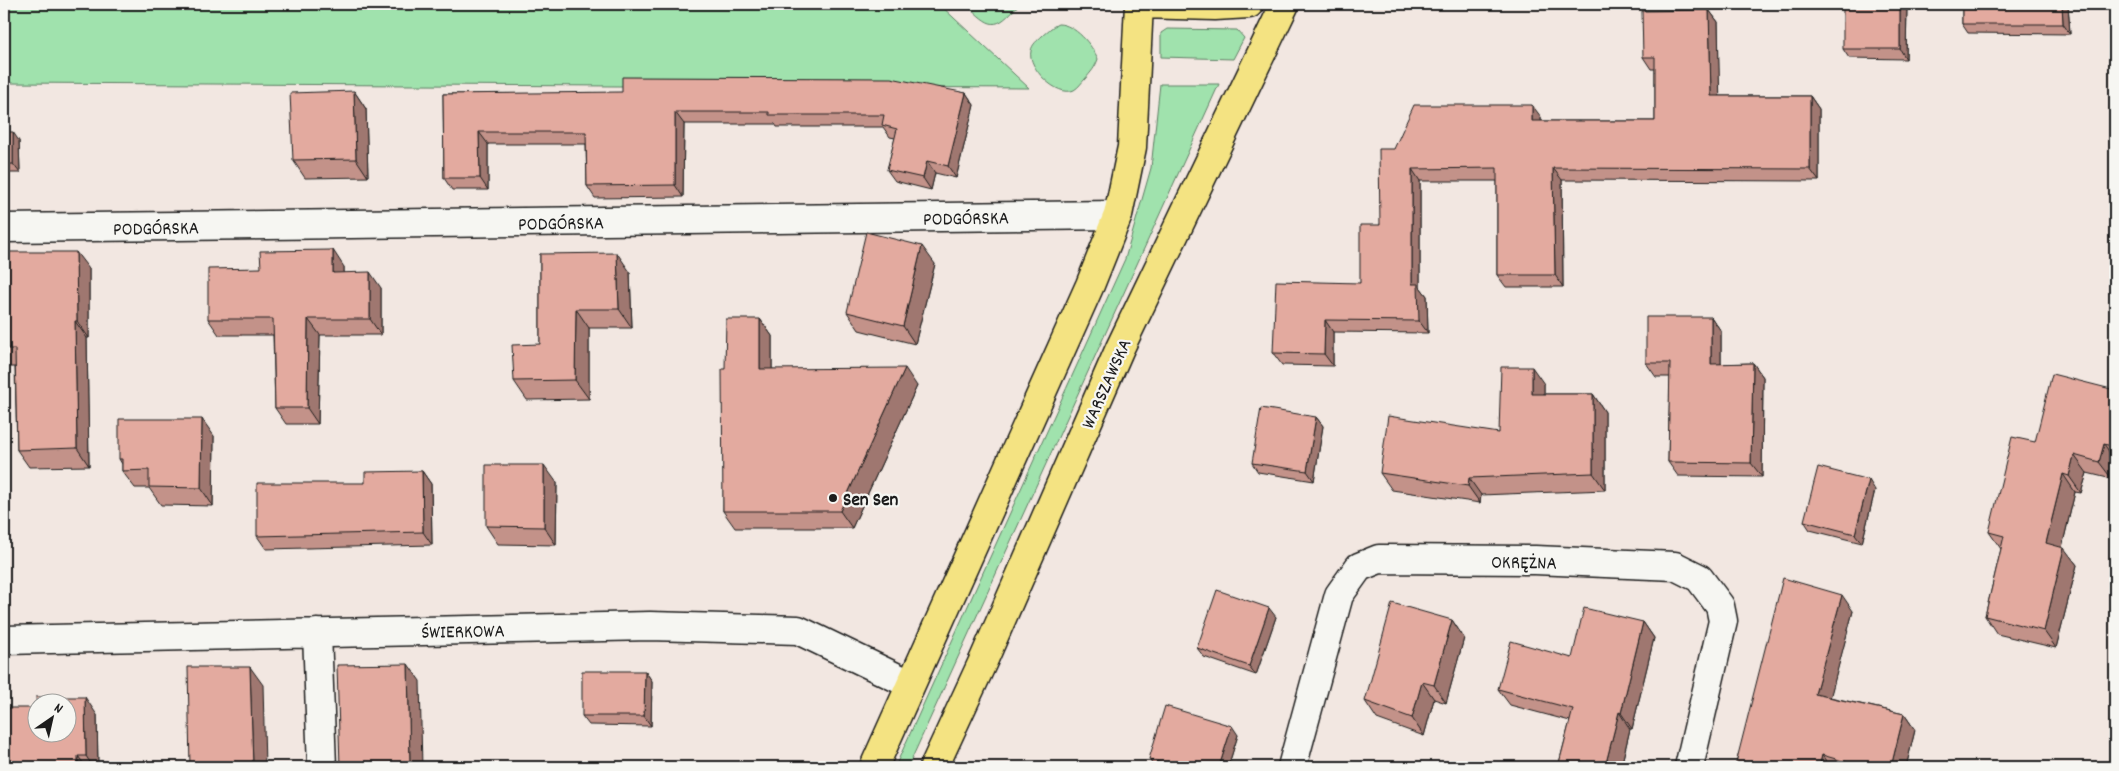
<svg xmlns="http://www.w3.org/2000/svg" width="2119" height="771" font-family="Dekko,sans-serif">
<rect width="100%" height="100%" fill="#f2e7e1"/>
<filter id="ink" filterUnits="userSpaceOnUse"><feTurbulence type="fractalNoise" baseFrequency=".02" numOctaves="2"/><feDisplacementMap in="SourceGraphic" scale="10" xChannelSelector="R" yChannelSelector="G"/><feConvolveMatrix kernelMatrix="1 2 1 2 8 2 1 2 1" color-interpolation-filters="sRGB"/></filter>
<g filter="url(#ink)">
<!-- green -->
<path fill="#a0e2ad" stroke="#5e7f64" d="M4,4H939L1029,88L4,83Z
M966,4H1019C995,32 991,28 966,4Z
M1058,24C1075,24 1092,45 1098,59C1095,68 1091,72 1085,79C1082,82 1078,88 1074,90C1057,98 1027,67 1031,51C1032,44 1038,40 1042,36C1048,31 1051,27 1058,24Z
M1167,29L1237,30L1244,38L1233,59L1161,57V33Z
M1160,84H1219L908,767H895L1125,259L1151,168Z"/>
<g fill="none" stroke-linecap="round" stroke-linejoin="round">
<!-- minor casing -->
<g stroke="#1c1c1c" stroke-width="31">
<path id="minor" d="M4,228L1118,215
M317,633L322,767
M4,640L650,626L798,630L910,684
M1292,767L1339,595L1359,567L1379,559L1535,560L1675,566L1699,578L1720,606L1723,621L1689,767"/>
</g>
<!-- major casing -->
<g stroke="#1c1c1c" stroke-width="31">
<path id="major" d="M1139,4L1215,6L1249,4
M874,767L1090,285L1118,215L1132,147L1139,4
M934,767L984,659L1120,348L1285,4"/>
</g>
<!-- minor -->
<use href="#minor" stroke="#f6f6f2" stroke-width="28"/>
<!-- major -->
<use href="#major" stroke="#f4e382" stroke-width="28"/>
</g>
<!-- wall -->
<path fill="#c39289" stroke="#1c1c1c" d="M1907,4L1906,59L1849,58L1843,49Z
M1962,4H2068L2070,34L1968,33L1962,24Z
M1709,10L1718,22L1719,96H1810L1819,109V181L1562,180L1563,287H1506L1497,275V181H1420V287L1427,296L1428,333L1333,332V366L1282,365L1273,353L1360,283L1380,225L1394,149L1541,117V121H1655V69H1651L1643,57Z
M354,91L366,109L368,177L305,178L293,160Z
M966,93L974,105L956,178L935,173L931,190L895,181L887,170L895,138L890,137L883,127H777L775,124H684L683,197L595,198L587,186L586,144H488V190H452L444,178L443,94Z
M4,132L19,141L20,173H4Z
M4,252L89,269V338H87L89,466L29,467L17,450L15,367H4Z
M540,254L630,272L632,328H589V399L527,400L514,381L540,344Z
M935,264L915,344L859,330L847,312Z
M344,267V273L381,288V335H320L318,424H286L275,408L273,335H219L208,319Z
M1711,317L1721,331V364L1753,363L1763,377L1762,477L1678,476L1668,462L1670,377H1656L1646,363Z
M760,319L772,336V369L917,386L852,528H735L723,511L725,369Z
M1544,384V394H1593L1605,412V490L1481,495L1480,503L1392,490L1380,473L1499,433Z
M2115,390V465L2112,479L2087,473L2081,493L2075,492L2062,547L2077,565L2056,648L1997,634L1985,616L2001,549L1989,532L2035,442Z
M1316,417L1323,426L1314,481L1258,472L1252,463Z
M214,436L213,506L161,505L149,488H135L122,471V464L119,459Z
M422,471L431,484L432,545L266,549L257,536L365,483Z
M557,483L556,545L498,544L486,526Z
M1875,490L1862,543L1810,530L1804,521Z
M1853,611L1830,697L1904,714L1915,730L1906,767H1735Z
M1276,617L1256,675L1204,657L1197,648Z
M1452,620L1464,638L1446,703L1434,699L1424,736L1377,719L1365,701Z
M1643,622L1654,638L1632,729H1630L1621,767H1558L1570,721L1510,705L1498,689L1572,658Z
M645,671L652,681L651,726L589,725L582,716Z
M97,715L98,767H4Z
M1238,735L1228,767H1154L1149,759Z"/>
<!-- shaded-wall -->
<path fill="#9f776f" stroke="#1c1c1c" d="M1900,4H1907L1906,59L1900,49Z
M2062,4H2068L2070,34L2063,24Z
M1709,10L1718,22L1720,109L1711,96Z
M354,91L366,109L368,177L356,159Z
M966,93L974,105L956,178L948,166Z
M1810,96L1819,109V181L1810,169Z
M1532,105L1541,117V133L1532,121Z
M675,112L684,124L683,197L675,185Z
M13,132L19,141L20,173L13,164Z
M479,132L488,144V190L480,178Z
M927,161L935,173L931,190L923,178Z
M1553,168L1562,180L1563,287L1555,275Z
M1412,169L1420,181V287L1427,296L1428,333L1419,321L1412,284Z
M922,246L935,264L915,344L903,326Z
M333,250L344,267V289L333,273Z
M76,252L89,269V338L77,321Z
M617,253L630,272L632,328L619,309Z
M370,272L381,288V335L370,319Z
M576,309L589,328V399L575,380Z
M1711,317L1721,331V379L1711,364Z
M308,319L320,335L318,424L307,408Z
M760,319L772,336V386L760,369Z
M1325,320L1333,332V366L1324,354Z
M75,321L87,338L89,466L77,448Z
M1753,363L1763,377L1762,477L1751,463Z
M1532,367L1544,384V411L1532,394Z
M905,368L917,386L852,528L840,511Z
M1593,394L1605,412V490L1593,473Z
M1316,417L1323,426L1314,481L1307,471Z
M202,419L214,436L213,506L201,488Z
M2104,444L2115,460V465L2112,479L2099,462Z
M2074,455L2087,473L2081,493L2069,476Z
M544,465L557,483L556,545L544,527Z
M422,471L431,484L432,545L423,532Z
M2063,474L2075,492L2059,560L2046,543Z
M1469,478L1481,495L1480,503L1468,486Z
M1869,480L1875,490L1862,543L1855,534Z
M2064,548L2077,565L2056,648L2044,631Z
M1842,595L1853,611L1827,710L1815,694Z
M1269,608L1276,617L1256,675L1249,666Z
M1452,620L1464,638L1446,703L1434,685Z
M1643,622L1654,638L1632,729L1621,713Z
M408,664L420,681L422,767H410Z
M250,667L263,685L265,767H253Z
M645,671L652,681L651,726L644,716Z
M1422,682L1434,699L1424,736L1412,718Z
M85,697L97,715L98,767H93L86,756Z
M1619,712L1630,729L1621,767H1605Z
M1904,714L1915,730L1906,767H1891Z
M1232,726L1238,735L1228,767H1219Z
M1822,755L1830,767H1819Z
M78,756L86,767H78Z"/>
<!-- building -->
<path fill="#e3aa9f" stroke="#1c1c1c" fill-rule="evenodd" d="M1843,4H1900V49H1843Z
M1962,4H2062L2063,24H1962Z
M1709,10L1711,96H1810V169L1553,168L1555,275H1497V168L1412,169V284H1418L1419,321L1325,320L1324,354L1273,353L1276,281L1360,283V225H1380L1379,149H1394L1414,105H1532V121H1655V57H1643L1642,11Z
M622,77L891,78L966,93L948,166L927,161L923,178L887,170L897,129L882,125L884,115H769V112H675V185L587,186L586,132H479L480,178H444L443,94L622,92Z
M354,91L356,159L293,160L290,93Z
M4,132H13V164H4Z
M866,232L922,246L903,326L847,312Z
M333,250V273L370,272V319H308L307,408H275L273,319H208V269L261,268L260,251Z
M4,252H76L77,321H75L77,448L17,450L15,349H4Z
M617,253L619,309H576L575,380L514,381L512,345L540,344V254Z
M1646,317H1711V364L1753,363L1751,463L1668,462L1670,363H1646Z
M726,319H760V369L905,368L840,511H723L722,369H725Z
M1501,367H1532V394H1593V473L1469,478L1468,486L1380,473L1388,416L1499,433Z
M2052,374L2115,390V447L2104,444L2099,462L2074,455L2069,476L2063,474L2046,543L2064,548L2044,631L1985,616L2004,536L1989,532L2012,437L2035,442Z
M1261,408L1316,417L1307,471L1252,463Z
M119,419H202L201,488L149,487V470L122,471V459H119Z
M486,465H544V527L486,526Z
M1818,467L1869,480L1855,534L1804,521Z
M422,471L423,532L257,536V483H365V472Z
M1783,578L1842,595L1815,694L1904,714L1891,767H1864L1822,755L1819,767H1735Z
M1217,590L1269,608L1249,666L1197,648Z
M1392,603L1452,620L1434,685L1422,682L1412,718L1365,701Z
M1584,608L1643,622L1621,713L1619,712L1605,767H1558L1573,709L1498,689L1511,641L1572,658Z
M408,664L410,767H340L337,665Z
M188,667H250L253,767H190Z
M582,671H645L644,716H582Z
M36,697H85L86,756H78V767H4V708H37ZM38,704H68V734H38Z
M1165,706L1232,726L1219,767H1174L1149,759Z
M1352,763L1367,767H1351Z"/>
</g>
<!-- markers -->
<circle fill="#1c1c1c" stroke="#f6f6f2" stroke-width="2" cx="833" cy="498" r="5"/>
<g text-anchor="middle" stroke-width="4.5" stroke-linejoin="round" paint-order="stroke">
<!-- street labels -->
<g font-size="19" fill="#1c1c1c" stroke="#f6f6f2">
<text transform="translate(966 217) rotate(-1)" y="7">PODGÓRSKA</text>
<text transform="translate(561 222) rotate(-1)" y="7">PODGÓRSKA</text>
<text transform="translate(156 227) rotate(-1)" y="7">PODGÓRSKA</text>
<text transform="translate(1105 383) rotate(-66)" y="7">WARSZAWSKA</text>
<text transform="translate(1524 561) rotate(1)" y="7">OKRĘŻNA</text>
<text transform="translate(463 630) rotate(-1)" y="7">ŚWIERKOWA</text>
</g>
<!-- poi labels -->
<g font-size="19" font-weight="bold" fill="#1c1c1c" stroke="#f6f6f2" text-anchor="start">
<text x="843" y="505">Sen Sen</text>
</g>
</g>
<!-- margin -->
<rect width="2119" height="771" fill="none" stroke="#f6f6f2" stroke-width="20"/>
<rect x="10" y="10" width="2099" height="751" fill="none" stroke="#1c1c1c" stroke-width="2" filter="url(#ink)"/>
<!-- north arrow -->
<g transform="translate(52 718) rotate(34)"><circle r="24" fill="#f6f6f2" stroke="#9f9f9c"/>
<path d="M0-4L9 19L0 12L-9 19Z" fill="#1c1c1c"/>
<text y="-8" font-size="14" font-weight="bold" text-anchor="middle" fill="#1c1c1c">N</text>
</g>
</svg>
